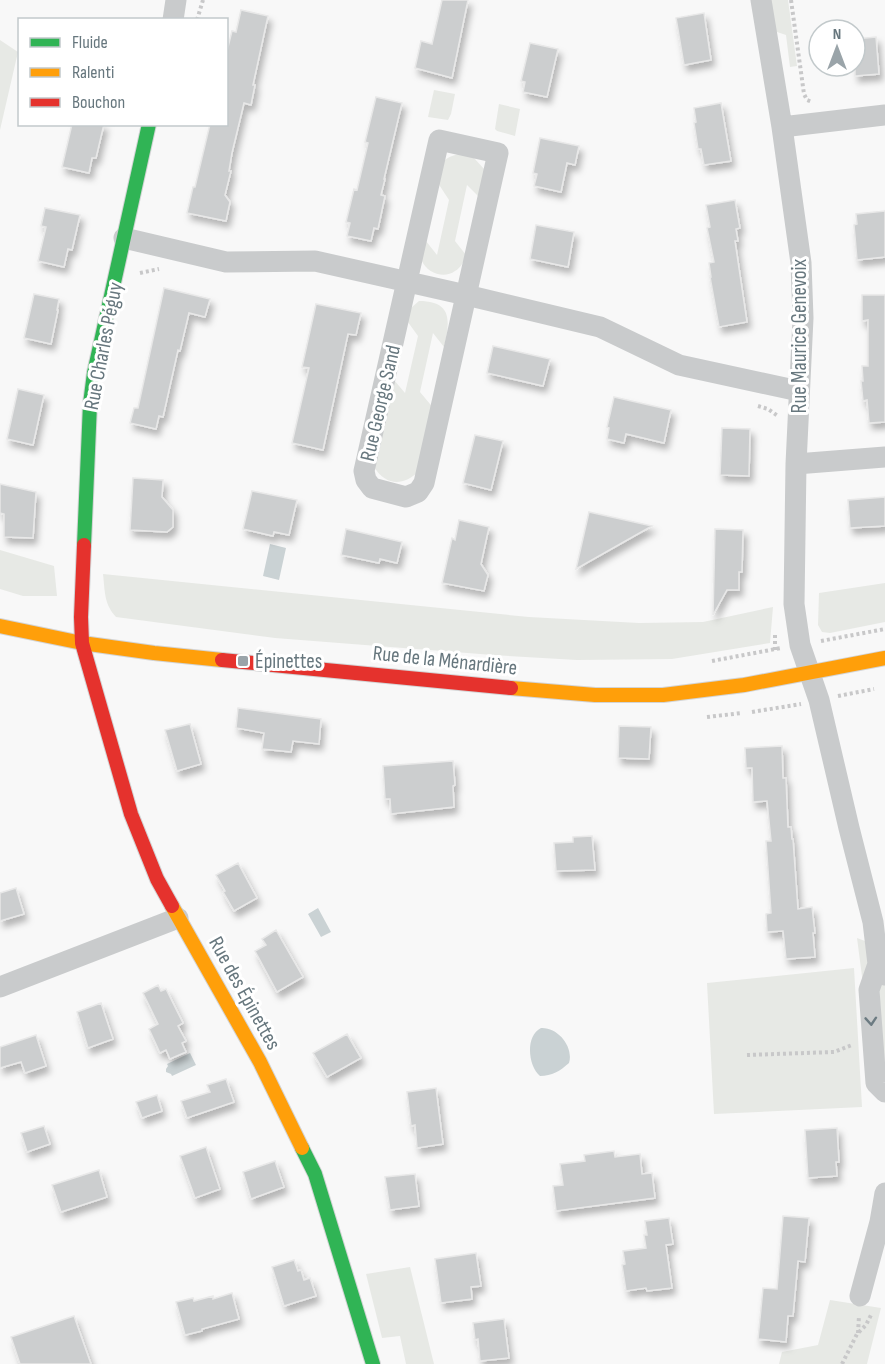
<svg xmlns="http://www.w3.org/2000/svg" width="885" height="1364" viewBox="0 0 885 1364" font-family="'Sofia Sans Condensed',sans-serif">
	<defs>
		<filter id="shadow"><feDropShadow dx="3.5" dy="6" stdDeviation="3" flood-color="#0004"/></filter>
	</defs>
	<rect width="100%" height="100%" fill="#f8f8f8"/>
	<!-- green -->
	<path fill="#e7e9e5" d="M770,0H788L797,66L790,67L786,35L774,31Z
		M0,40L18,52L0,130Z
		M434,90L455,94L451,114L448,120L428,117Z
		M499,104L520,109L515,136L497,131L495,129Z
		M461,154L474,158L485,170L483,201L467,185L455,241L466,255C464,261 461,268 455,271C444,279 427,273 422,261C419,253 421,244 422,236L437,255L449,200L434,177C442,163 444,156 461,154Z
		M419,301C453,301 450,322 444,347L433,333L420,392L435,410L418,472C403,486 386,486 374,467L394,380L405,393L418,336L405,318L412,307Z
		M0,550L54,566L57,596H23L0,589Z
		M103,574L529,617L639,623L703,622L773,607L770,643L672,659L577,660L493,655L275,638L116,617C104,604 105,592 103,574Z
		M885,583V622L830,633L822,632L818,625L819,593Z
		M857,938L865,941L869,966L863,984Z
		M854,968L862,1107L714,1114L707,983Z
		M879,984L885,985V1081H884Z
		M410,1267L434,1364H406L400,1336L382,1338L366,1274Z
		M830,1300L881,1308L867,1364H779L782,1352L818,1345Z"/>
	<!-- water -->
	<path fill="#cad2d4" d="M270,544L286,548L279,580L263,576Z
		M318,908L331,932L321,937L308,914Z
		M541,1028C558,1027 574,1047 569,1063C560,1071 552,1076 540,1076C528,1066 525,1036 541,1028Z
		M190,1053L196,1065L172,1076L171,1074L166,1072V1069L168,1066L167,1064Z"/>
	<!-- building -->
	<path fill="#cccecf" stroke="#e8e8e8" stroke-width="1.5" filter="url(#shadow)" d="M442,0H468L452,78L415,68L421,41L432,44Z
		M241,10L268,16L253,85H255L251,105L244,103L232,153L229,171H231L225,195L230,202L226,221L187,213L193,187H195L210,124H226V55L232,31L236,32Z
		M704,13L711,60L684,65L676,18Z
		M876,37L879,74L855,76V39Z
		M530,43L558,49L547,97L523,92L525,82L521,81Z
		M376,97L402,103L384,179H385L381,195L385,196L378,229L374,228L371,241L347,236L350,223L346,222L354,189L357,190L368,143L365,142Z
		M721,103L731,161L704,165L701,149H698L694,123L696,122L694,108Z
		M72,124H104L96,158H92L89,173L62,167Z
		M540,138L579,146L575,165L567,163L561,192L534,186L537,174L533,173Z
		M735,200L740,228L736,229L738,241H735L747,322L719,327L710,277H711L709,263L714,262L707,228L710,227L706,205Z
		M45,208L80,215L72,250L68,249L64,267L38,261L46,227L41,226Z
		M885,211V257L857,260L854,225L857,224L856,214Z
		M536,225L574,232L568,267L530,259Z
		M164,288L210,299L205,317L189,313L180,351L178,350L163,417L159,416L156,429L130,423L134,408H138Z
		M34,294L59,299L57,310H58L51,344L24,338Z
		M862,295H885V422L869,423L867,400L863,401L861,381H863L862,366H868V320L862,321Z
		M316,304L361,313L356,335L348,334L323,450L292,443L309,368L302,367Z
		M493,346L550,359L543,386L487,373Z
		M18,389L44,395L33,445L7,439Z
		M614,397L671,410L664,443L626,434L624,443L607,439L609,428L607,427Z
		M722,428L750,429L749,476L720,475Z
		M475,435L503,441L491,490L463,483Z
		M133,478L163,480L162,497L173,510V527L167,532L130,530Z
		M0,484L36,492L33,538L4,537V514L0,513Z
		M252,491L297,500L289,535L274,532L273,536L243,529Z
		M885,497V526L850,528L848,500Z
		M589,512L652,526L576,569Z
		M459,520L489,527L481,564L488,575L484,591L442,583L452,538L455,540Z
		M346,529L402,542L397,563L380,559L379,563L341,555Z
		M715,529L743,530L742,572H739V590H727L713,615Z
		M238,708L321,719L319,744L293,741L291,752L262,749L264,733L236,728Z
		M190,724L201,764L177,771L165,730Z
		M619,726L651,727L649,759L618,758Z
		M782,746L783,778H786L788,827H791L792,839H793L798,909L812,907L815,933H813L815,957L786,959L783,931L767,932L766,914L771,913L766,841H771L767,801L753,802L752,768H746L745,748Z
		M453,761L455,785L453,786L454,807L391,814L390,799H385L383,766Z
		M592,836L595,870L556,871L554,843L573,842V837Z
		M238,863L257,898L234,911L223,892L225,891L216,875Z
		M16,888L24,914L0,921V893Z
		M276,930L303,977L277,992L255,951L266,945L262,939Z
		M158,985L161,991L166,989L183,1023L178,1026L186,1041L182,1043L186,1052L170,1059L166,1050L160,1053L149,1029L158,1024L143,993Z
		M101,1003L113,1039L88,1048L77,1012Z
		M347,1034L361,1058L327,1077L313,1053Z
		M36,1035L46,1066L25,1073L21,1062L0,1068V1047Z
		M226,1079L234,1102L187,1118L181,1101L210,1092L207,1085Z
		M436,1088L443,1144L417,1148L415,1125L411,1126L407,1092Z
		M157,1095L162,1111L142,1118L136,1102Z
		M44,1126L50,1144L27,1152L21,1133Z
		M837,1128L839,1162H836L837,1176L808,1178L805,1130Z
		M206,1147L220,1189L195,1198L180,1156Z
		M614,1151L615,1157L640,1154L642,1174L652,1173L655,1198L556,1211L553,1186L563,1185L560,1164L585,1161L584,1155Z
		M275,1161L284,1187L251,1199L243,1172Z
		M99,1170L107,1197L61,1212L52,1185Z
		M415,1174L419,1206L390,1210L385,1177Z
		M783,1216L809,1218L805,1262L798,1261L793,1316H788L786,1342L758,1339L763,1288L777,1289Z
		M669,1218L673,1244L666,1245L672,1288L647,1291L646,1288L626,1291L622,1265L625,1264L623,1251L646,1248L644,1235H647L645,1221Z
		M476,1253L481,1286L471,1287L472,1299L441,1303L435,1259Z
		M294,1260L298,1271L301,1270L304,1280L310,1278L316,1296L284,1306L272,1267Z
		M232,1293L239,1319L202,1329V1331L185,1335L176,1302L193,1298L194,1301L213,1296V1299Z
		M74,1316L91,1364H20L11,1337Z
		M504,1319L509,1358L480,1361L478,1339L475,1340L473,1323Z"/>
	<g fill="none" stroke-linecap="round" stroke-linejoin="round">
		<defs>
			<path id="fast" d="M84,545L90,404L94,373L149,124
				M302,1148L315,1174L373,1364"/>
			<path id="slow" d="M0,626L82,643L154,653L222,660
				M511,688L595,695H663L744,685L885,658
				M172,906L260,1062L302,1148"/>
			<path id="jam" d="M84,545L81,617L82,643L131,814L157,879L172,906
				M222,660L511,688"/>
		</defs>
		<!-- fast casing -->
		<use href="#fast" stroke="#d3d4d5" stroke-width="16"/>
		<!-- slow casing -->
		<use href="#slow" stroke="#d3d4d5" stroke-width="16"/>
		<!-- jam casing -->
		<use href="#jam" stroke="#d3d4d5" stroke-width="16"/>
		<!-- path -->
		<path stroke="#c8c8c9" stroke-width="4" stroke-dasharray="3 3" stroke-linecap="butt" d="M791,0L804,94L807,100L812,102
			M197,20L203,0
			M140,273L159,269
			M758,406L768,409L778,416
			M821,641L885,629
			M775,650V632
			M712,661L781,648
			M838,696L874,689
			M752,712L801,704
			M707,717L742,713
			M747,1055L834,1052L852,1045
			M858,1333L859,1316
			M842,1364L857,1334L866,1325L872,1313"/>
		<!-- street -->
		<path stroke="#c9cbcc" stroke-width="21" d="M761,0L782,127L801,263L803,318L796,464L794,604L800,645L819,700L849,828L873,922L878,964L885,975
			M173,20L176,0
			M782,127L885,115
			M439,140L498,153L424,483L418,492L406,497L372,488L366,480L364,471Z
			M124,238L226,262L315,261L466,295L600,327L679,365L799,391
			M796,464L885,457
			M878,964L869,990L876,1083L885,1092
			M0,987L178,918
			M860,1296L880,1222L885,1193"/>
		<!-- fast -->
		<use href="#fast" stroke="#30b455" stroke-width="14"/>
		<!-- slow -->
		<use href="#slow" stroke="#ff9f0a" stroke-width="14"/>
		<!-- jam -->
		<use href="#jam" stroke="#e5322d" stroke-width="14"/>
	</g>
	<!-- one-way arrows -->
	<defs><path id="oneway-chevron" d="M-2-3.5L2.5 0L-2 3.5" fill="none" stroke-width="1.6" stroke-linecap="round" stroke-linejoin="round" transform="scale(1.5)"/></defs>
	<use stroke="#6c7b82" href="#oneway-chevron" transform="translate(871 1021) rotate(86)"/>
	<!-- markers -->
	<rect fill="#9aa4a9" stroke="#fff" stroke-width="2" x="237" y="655" width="12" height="12" rx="3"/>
	<g text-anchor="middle" stroke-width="6" stroke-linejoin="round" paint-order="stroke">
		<!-- street labels -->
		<g font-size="21" fill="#67777e" stroke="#fff">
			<text transform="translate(799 336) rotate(-90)" y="7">Rue Maurice Genevoix</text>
			<text transform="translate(103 346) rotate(-79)" y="7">Rue Charles Péguy</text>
			<text transform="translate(380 403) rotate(-77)" y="7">Rue George Sand</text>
			<text transform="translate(445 660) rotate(6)" y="7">Rue de la Ménardière</text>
			<text transform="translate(245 993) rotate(61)" y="7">Rue des Épinettes</text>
		</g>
		<!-- poi labels -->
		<g font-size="21" fill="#67777e" stroke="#fff" text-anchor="start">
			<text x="255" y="668">Épinettes</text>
		</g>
	</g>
	<!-- legend -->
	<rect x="18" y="18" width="210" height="108" fill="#ffffff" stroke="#c2c9cb" stroke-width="1.5"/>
	<rect x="30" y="38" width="30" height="9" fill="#30b455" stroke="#c2c9cb" stroke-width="1.5"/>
	<text x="72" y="48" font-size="18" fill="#67777e">Fluide</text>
	<rect x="30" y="68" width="30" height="9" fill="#ff9f0a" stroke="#c2c9cb" stroke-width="1.5"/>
	<text x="72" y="78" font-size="18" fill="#67777e">Ralenti</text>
	<rect x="30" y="98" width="30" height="9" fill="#e5322d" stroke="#c2c9cb" stroke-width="1.5"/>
	<text x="72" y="108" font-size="18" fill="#67777e">Bouchon</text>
	<!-- north arrow -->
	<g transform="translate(837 48)"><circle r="28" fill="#ffffff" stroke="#c2c9cb" stroke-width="1.5"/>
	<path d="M0-4.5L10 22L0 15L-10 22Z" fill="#9aa4a9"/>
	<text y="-9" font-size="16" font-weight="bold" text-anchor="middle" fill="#67777e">N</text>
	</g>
</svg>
